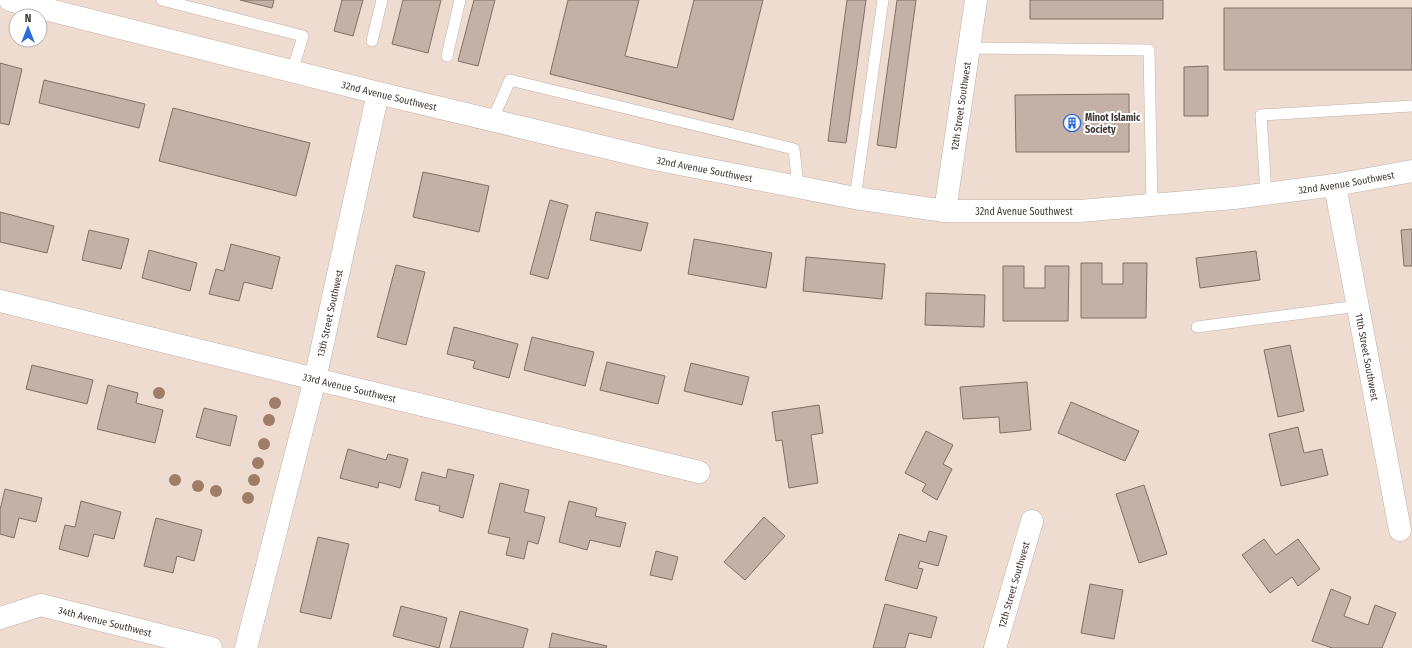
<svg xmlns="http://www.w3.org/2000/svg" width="1412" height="648" viewBox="0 0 1412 648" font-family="'Fira Sans Condensed',sans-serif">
	<rect width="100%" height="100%" fill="#efdcd1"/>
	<!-- building -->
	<path fill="#c3b1a7" stroke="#806f66" d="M240,0H274L272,8Z
		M342,0H363L353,36L334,31Z
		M403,0H441L428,53L392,44Z
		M474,0H495L478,66L458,61Z
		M568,0H639L625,56L677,68L694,0H763L733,120L550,74Z
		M847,0H866L846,143L828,141Z
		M897,0H916L896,148L877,145Z
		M1030,0H1163V19H1030Z
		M1224,8H1412V70H1224Z
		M0,63L22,69L9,125L0,123Z
		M1208,66V116H1184V67Z
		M44,80L145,104L139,128L39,103Z
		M1129,94V152H1016L1015,95Z
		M173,108L310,143L296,196L159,161Z
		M423,172L489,186L479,232L413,217Z
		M550,200L568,205L548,279L530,274Z
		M0,212L54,226L47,253L0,242Z
		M596,212L648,223L641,251L590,240Z
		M1412,229V266H1404L1401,230Z
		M89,230L129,239L121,269L82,260Z
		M694,239L772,253L766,288L688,274Z
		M231,244L280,257L272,289L244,282L239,301L209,294L216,269L224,271Z
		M149,250L197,263L190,291L142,278Z
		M1256,251L1260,280L1200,288L1196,258Z
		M806,257L885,264L882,299L803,291Z
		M1081,263H1102V284H1123V263H1147L1146,318H1081Z
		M396,265L425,272L406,345L377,337Z
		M1003,266H1024V288H1045V266H1069L1068,321H1003Z
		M926,293L985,295L984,327L925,325Z
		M454,327L518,344L509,378L473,368L475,361L447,354Z
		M532,337L594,352L585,386L524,370Z
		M1290,345L1304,411L1278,417L1264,350Z
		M607,362L665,376L658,404L600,390Z
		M691,363L749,377L742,405L684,391Z
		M32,365L93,380L87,404L26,389Z
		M1027,382L1031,430L1000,433L999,417L963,419L960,387Z
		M108,385L138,393L136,403L163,410L155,443L97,429Z
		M1071,402L1139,431L1125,461L1058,433Z
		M819,405L823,433L811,435L818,483L789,488L782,440L776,441L772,412Z
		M204,408L237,416L230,446L196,437Z
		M1298,427L1304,453L1322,449L1328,475L1281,486L1269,434Z
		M926,431L953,445L943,464L952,469L937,500L922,491L926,484L905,473Z
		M348,449L386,460L388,454L408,459L400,488L379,482L378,488L340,478Z
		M448,469L474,475L463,518L439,511L440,506L415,500L422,472L446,478Z
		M500,483L529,490L524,512L545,517L538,544L528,541L524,559L506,555L510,538L488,533Z
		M1144,485L1167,554L1139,563L1116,494Z
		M5,489L42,498L36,522L19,518L14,538L0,534V510Z
		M81,501L121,512L114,539L94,534L88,557L59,549L65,525L75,527Z
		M569,501L597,508L595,516L626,523L620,547L590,540L587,550L559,542Z
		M764,517L785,536L745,580L724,562Z
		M156,518L202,530L194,561L177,556L173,573L144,566Z
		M929,531L947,536L938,566L920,561L918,568L923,569L917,589L885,580L899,534L926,542Z
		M318,537L349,544L331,619L300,612Z
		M1264,539L1276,555L1298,539L1320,569L1298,586L1292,577L1270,593L1242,555Z
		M656,551L678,557L672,580L650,575Z
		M1090,584L1123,590L1114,639L1081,633Z
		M1331,589L1351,597L1344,616L1368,625L1375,605L1396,613L1382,648H1332L1312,641Z
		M885,604L937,617L931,638L909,633L905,648H873Z
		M401,606L447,618L439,648L393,636Z
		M460,611L528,629L523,648H450Z
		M552,633L607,646L606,648H549Z"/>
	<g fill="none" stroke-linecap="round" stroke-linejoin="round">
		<defs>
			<path id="lane" d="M162,0L303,36L292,72
				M372,41L382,0
				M969,48L1149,50L1152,205
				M447,56L460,0
				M492,121L510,80L794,149L798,187
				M1266,194L1261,115L1412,106
				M855,198L883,0
				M1197,327L1358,306"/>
			<g id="street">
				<path id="s1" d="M10,0L378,93L654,159L855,198L945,211H1080L1234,198L1335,185L1412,171"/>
				<path id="s2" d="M1335,185L1400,530"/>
				<path id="s3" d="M945,211L976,0"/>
				<path id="s4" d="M0,301L315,379L699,472"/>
				<path id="s5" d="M0,618L41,605L211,648"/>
				<path id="s6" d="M246,648L315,379L378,93"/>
				<path id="s7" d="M995,648L1032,521"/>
			</g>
		</defs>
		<!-- lane casing -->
		<use href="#lane" stroke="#c3b1a7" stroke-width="12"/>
		<!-- street casing -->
		<use href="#street" stroke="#c3b1a7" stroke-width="23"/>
		<!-- lane -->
		<use href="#lane" stroke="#fff" stroke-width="11"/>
		<!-- street -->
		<use href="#street" stroke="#fff" stroke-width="22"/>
	</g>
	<!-- trees -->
	<g fill="#9f7d69">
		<circle cx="159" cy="393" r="6"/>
		<circle cx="275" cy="403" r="6"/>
		<circle cx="269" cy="420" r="6"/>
		<circle cx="264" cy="444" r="6"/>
		<circle cx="258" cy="463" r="6"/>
		<circle cx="175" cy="480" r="6"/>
		<circle cx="254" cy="480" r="6"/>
		<circle cx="198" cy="486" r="6"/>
		<circle cx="216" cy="491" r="6"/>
		<circle cx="248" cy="498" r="6"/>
	</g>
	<!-- icons -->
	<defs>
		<symbol id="building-ring" viewBox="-11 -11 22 22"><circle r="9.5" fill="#fff" stroke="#2d6cda" stroke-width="1.5"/><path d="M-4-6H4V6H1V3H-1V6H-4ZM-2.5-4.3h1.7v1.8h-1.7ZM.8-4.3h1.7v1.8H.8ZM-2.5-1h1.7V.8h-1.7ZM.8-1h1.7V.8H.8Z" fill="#2d6cda"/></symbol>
	</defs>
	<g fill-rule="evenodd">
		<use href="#building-ring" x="1062" y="113" width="20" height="20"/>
	</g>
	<g text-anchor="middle" stroke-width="4" stroke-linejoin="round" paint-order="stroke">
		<!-- street labels -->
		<g font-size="10" fill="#413935" stroke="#fff">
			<text dy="4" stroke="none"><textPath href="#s1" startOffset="391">32nd Avenue Southwest</textPath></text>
			<text dy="4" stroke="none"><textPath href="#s3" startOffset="106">12th Street Southwest</textPath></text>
			<text dy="4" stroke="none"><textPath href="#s1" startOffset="715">32nd Avenue Southwest</textPath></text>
			<text dy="4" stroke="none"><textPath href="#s1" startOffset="1362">32nd Avenue Southwest</textPath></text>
			<text dy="4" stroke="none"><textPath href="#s1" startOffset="1038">32nd Avenue Southwest</textPath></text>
			<text dy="4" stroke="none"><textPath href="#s6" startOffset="345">13th Street Southwest</textPath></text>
			<text dy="4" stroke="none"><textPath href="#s2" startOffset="175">11th Street Southwest</textPath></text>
			<text dy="4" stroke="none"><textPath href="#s4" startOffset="360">33rd Avenue Southwest</textPath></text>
			<text dy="4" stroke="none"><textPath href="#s7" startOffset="66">12th Street Southwest</textPath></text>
			<text dy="4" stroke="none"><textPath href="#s5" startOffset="109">34th Avenue Southwest</textPath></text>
		</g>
		<!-- poi labels -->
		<g font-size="10" font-weight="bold" fill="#413935" stroke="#fff" text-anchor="start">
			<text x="1085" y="121">Minot Islamic<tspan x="1085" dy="12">Society</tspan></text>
		</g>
	</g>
	<!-- north arrow -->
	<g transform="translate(28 28)"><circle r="19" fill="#ffffff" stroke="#b3b0ae"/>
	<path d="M0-3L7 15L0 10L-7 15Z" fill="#2d6cda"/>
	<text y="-6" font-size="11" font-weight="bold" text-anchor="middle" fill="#413935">N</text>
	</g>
</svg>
